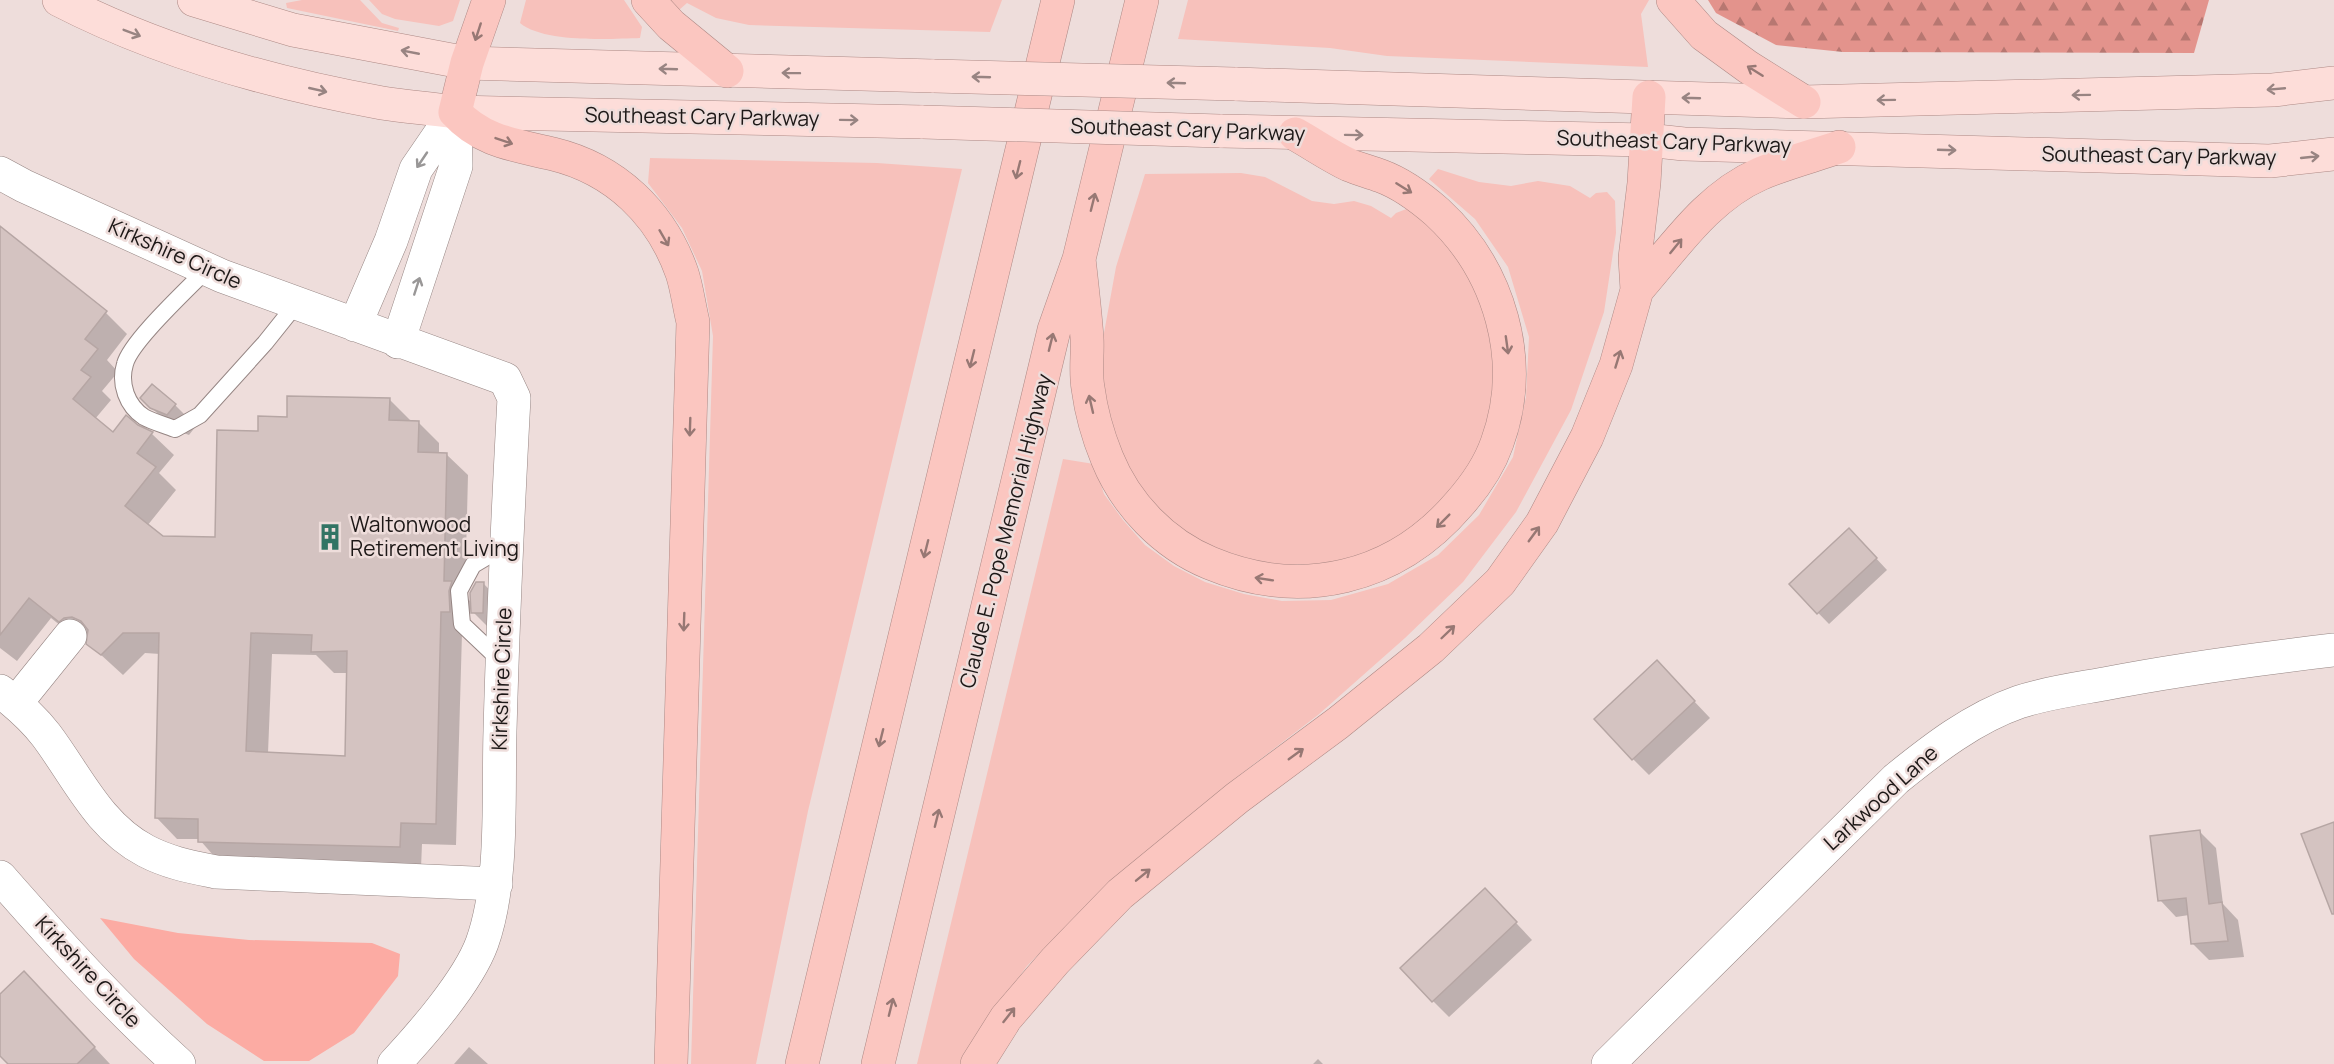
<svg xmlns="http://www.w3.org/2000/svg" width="2334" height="1064" viewBox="0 0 2334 1064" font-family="Manrope,sans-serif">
	<defs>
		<pattern id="forest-firs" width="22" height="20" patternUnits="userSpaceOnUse" patternTransform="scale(1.5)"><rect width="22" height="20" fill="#e3938c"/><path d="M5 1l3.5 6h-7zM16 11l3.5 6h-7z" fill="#b77771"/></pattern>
	</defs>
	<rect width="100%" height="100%" fill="#eedddb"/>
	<!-- green -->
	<path fill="#f7c1bb" d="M302,0H360L382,23L399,28L398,31L287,8L286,3Z
		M369,0H460L453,21L439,26L395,19L382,14Z
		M526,0H624L642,27L640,38C609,39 544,43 520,23Z
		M669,0H1002L990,32L749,25L716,18L687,3L679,10Z
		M1188,0H1649L1641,14L1648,67L1387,56L1330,48L1178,39Z
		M650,158L877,163L962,169L808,811L756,1064H691L713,336L702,271L682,228L648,183Z
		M1438,169L1479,182L1511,186L1538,181L1570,186L1590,198L1596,193L1607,192L1615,201L1616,233L1604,312L1571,410L1516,512L1463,582L1405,638L1318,715L1224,787L1101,891L1027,966L979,1032L960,1064H917L1063,459L1094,464L1104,494L1123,520L1145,545L1174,566L1205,582L1244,594L1282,601L1331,600L1388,584L1438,555L1479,515L1513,457L1526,397L1529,337L1508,267L1475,219L1429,179Z
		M1241,173L1265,177L1312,201L1334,204L1354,201L1371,206L1391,218L1396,213L1409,208L1448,243L1470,274L1489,318L1495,358L1493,398L1485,435L1470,468L1415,530L1345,563L1265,566L1195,540L1161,514L1135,480L1118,447L1102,389V344L1116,267L1145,174Z"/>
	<!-- forest -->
	<path fill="url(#forest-firs)" d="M1708,0H2209L2194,53L1843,52L1776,45L1716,13Z"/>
	<!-- water -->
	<path fill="#fcaba3" d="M100,918L178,933L249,940L372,943L400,954L398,976L354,1033L309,1061H264L207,1024L134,959Z"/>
	<!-- shadow -->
	<path fill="#0003" fill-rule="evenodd" d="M0,228L106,313L127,334L107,360L118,372L102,391L111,400L95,419L114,434L137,427L152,434L174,455L159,473L176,490L147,526L162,538L216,539L259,433L289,418L389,399L411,421L418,422L439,443V454H446L468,475L465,596L472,603L483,583L504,605L494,633L473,612L472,605L462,633L456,845L422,844L421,868L220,863L199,839H177L156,817L160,654L145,653L123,675L88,643V639L81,642L51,618L17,661L0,648ZM272,654L316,655L334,673H348L346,757L268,753Z
		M142,398L175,405L196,426L189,435L173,429Z
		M1860,541L1887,570L1829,624L1791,585Z
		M1673,679L1710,718L1649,775L1633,759Z
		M2200,832L2216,848L2223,904L2238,920L2244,957L2209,960L2192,943L2189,915L2176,917L2160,900Z
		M1501,907L1532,940L1449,1017L1433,1001Z
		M41,990L110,1064H10L0,1054V996Z
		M469,1047L488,1064H454Z
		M1318,1059L1323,1064H1313Z"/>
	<!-- building -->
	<path fill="#d4c3c1" stroke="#b6a6a4" stroke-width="1.5" fill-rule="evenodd" d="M0,226L107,311L85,339L98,349L81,370L91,377L73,399L113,432L126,415L138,425L153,432L137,453L156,467L125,506L163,536L215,537L217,430L258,431V416L287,417V396L390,398L389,420L419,421L418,452L447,453L444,581H452L449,591L450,612H441L436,824L401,823L400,847L198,842V819L155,818L159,633H123L101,655L86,644L88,630L81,621L72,617L64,618L59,622L29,598L0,635ZM251,633L312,635L311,652L347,651L345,756L246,751Z
		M152,384L176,404L167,415L150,408L140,398Z
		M1849,528L1877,558L1817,614L1789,584Z
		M476,582H484L483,613H471L470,593Z
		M1657,660L1695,701L1632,760L1594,719Z
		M2334,822V914H2332L2301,834Z
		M2200,830L2209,904L2222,902L2228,941L2191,944L2186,898L2158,901L2150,836Z
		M1485,888L1517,922L1432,1002L1400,968Z
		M24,971L95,1047L77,1064H8L0,1056V994Z"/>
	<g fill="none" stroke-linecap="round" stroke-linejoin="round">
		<defs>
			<path id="service" d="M207,269C189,288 131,341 125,364C119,384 127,406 144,417C153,422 165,425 175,429L200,415L265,343L297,303
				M502,662L462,624L459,591L473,565L505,546"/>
			<path id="minor" d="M0,173L24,186L222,276L505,379L514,398C508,509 503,620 500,731C498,795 504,882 482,943C468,981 422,1034 394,1064
				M355,325L391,241L416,169L455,112
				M398,342L456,166L455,112
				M0,691C17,704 33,718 46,735C77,776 98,826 146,851C169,863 192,867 216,872L496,884
				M16,703L70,636
				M0,877C57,942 115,1006 179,1064
				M1608,1064L1896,779C1933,749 1973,718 2019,702C2046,693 2076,689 2104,684C2180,669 2257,659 2334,650"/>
			<path id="primary" d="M59,0C160,52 271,83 382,103C406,107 430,108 455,112L923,122
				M194,0L293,30L467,63L934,76
				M1235,84L1804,102L2273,90L2334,83
				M1220,131L1647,140L1684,144L2270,161L2334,154"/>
			<path id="motorway" d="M489,0L467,63L455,112C482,142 516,145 553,154C615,169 661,213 682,273C687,288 689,306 693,322L671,1064
				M648,0L671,25L727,71
				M1673,0L1704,35L1748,67L1804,102
				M1079,259C1082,285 1085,311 1087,338C1088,354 1085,372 1088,388C1091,411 1098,436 1107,458C1126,505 1164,544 1210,563C1301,601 1395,579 1459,504C1475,486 1489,466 1497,443C1527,361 1500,270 1437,212C1421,198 1400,183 1381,176C1370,172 1359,169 1349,165C1330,156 1313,144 1295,134
				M1637,290C1674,248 1707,197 1760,174C1785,163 1813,156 1839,147
				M802,1064L1058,0
				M878,1064L1054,330L1079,259L1142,0
				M977,1064L1006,1018L1055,961L1120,894L1237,798L1338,723L1431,648L1500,582L1542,523L1587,437L1616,365L1637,290L1635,258L1644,183L1649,97"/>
		</defs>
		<!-- service casing -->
		<use href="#service" stroke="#958583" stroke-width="18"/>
		<!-- minor casing -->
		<use href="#minor" stroke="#958583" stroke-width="34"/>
		<!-- primary casing -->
		<use href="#primary" stroke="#ad8985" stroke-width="34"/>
		<!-- motorway casing -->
		<use href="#motorway" stroke="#ad8985" stroke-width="34"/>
		<!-- service -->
		<use href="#service" stroke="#fff" stroke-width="16"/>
		<!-- minor -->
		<use href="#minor" stroke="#fff" stroke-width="33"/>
		<!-- primary -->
		<use href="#primary" stroke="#fdddd9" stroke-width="33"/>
		<!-- motorway -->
		<use href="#motorway" stroke="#fbc6c0" stroke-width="33"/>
		<defs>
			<path id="primary-bridge" d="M934,76L1235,84
				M923,122L1220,131"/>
		</defs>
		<!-- primary-bridge casing -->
		<use href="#primary-bridge" stroke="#ad8985" stroke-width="34" stroke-linecap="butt"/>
		<!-- primary-bridge -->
		<use href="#primary-bridge" stroke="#fdddd9" stroke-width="33"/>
	</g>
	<!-- one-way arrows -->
	<defs><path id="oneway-shaft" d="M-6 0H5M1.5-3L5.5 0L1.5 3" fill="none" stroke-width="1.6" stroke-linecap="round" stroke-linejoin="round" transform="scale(1.5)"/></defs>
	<g stroke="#977874">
		<use href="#oneway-shaft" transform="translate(478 32) rotate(108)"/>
		<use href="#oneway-shaft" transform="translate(1755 71) rotate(-148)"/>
		<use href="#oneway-shaft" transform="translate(504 141) rotate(19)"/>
		<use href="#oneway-shaft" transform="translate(1018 170) rotate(104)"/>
		<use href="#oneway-shaft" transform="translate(1404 188) rotate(32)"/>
		<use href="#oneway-shaft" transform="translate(1093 202) rotate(-76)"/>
		<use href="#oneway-shaft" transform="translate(664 238) rotate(60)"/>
		<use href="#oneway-shaft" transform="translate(1676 246) rotate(-51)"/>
		<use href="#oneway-shaft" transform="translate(1051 342) rotate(-76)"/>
		<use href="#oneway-shaft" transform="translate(1507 345) rotate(82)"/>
		<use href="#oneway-shaft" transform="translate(972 359) rotate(104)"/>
		<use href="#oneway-shaft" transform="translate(1618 359) rotate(-73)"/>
		<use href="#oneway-shaft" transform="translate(1091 404) rotate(-103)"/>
		<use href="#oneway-shaft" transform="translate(690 427) rotate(92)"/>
		<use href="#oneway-shaft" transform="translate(1443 521) rotate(135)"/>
		<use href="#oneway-shaft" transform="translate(1534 534) rotate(-54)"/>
		<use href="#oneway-shaft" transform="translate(926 549) rotate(104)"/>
		<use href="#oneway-shaft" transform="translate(1264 579) rotate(-171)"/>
		<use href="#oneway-shaft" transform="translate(684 622) rotate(92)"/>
		<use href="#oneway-shaft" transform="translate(1448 632) rotate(-44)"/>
		<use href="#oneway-shaft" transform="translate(881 738) rotate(104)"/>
		<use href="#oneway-shaft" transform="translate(1296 754) rotate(-36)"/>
		<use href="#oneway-shaft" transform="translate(937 818) rotate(-76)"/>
		<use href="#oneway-shaft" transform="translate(1143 875) rotate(-39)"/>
		<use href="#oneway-shaft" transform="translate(891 1007) rotate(-76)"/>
		<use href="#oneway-shaft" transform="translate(1009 1015) rotate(-52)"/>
	</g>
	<g stroke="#988482">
		<use href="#oneway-shaft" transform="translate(132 33) rotate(21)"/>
		<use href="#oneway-shaft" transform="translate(410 52) rotate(-169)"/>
		<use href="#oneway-shaft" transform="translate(668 69) rotate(-178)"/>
		<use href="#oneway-shaft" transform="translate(791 73) rotate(-179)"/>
		<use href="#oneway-shaft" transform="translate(981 77) rotate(-178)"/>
		<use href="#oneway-shaft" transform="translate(1176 83) rotate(-178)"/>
		<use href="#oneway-shaft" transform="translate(2276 89) rotate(175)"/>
		<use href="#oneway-shaft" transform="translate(318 90) rotate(13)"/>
		<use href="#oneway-shaft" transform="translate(2081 95) rotate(179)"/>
		<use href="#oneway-shaft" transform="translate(1691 98) rotate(-178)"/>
		<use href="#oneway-shaft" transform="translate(1886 100) rotate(179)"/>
		<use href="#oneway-shaft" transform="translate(849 120) rotate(1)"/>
		<use href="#oneway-shaft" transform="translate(1354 135) rotate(1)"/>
		<use href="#oneway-shaft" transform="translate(1947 150) rotate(2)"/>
		<use href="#oneway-shaft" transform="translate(2310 157) rotate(-6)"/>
	</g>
	<g stroke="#999797">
		<use href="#oneway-shaft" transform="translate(422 160) rotate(124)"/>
		<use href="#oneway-shaft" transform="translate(417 286) rotate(-72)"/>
	</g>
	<!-- icons -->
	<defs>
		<symbol id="building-bare" viewBox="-9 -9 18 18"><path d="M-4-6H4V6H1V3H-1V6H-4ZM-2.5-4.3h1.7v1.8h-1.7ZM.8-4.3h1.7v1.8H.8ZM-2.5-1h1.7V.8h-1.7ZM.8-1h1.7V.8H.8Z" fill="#327464" stroke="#eedddb" stroke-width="2.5" paint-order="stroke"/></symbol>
	</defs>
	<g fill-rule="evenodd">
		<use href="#building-bare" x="311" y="518" width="38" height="38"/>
	</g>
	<g text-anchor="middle" stroke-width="5" stroke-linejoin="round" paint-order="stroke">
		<!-- street labels -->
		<g font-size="21" fill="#1d1817" stroke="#eedddb">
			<text transform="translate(702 117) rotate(1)" y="7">Southeast Cary Parkway</text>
			<text transform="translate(1188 130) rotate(2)" y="7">Southeast Cary Parkway</text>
			<text transform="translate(1674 142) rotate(2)" y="7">Southeast Cary Parkway</text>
			<text transform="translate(2159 156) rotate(1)" y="7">Southeast Cary Parkway</text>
			<text transform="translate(175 254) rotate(24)" y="7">Kirkshire Circle</text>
			<text transform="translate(1006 531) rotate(-76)" y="7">Claude E. Pope Memorial Highway</text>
			<text transform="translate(502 679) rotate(-88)" y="7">Kirkshire Circle</text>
			<text transform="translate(1881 798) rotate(-42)" y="7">Larkwood Lane</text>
			<text transform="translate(88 972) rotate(47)" y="7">Kirkshire Circle</text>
		</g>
		<!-- poi labels -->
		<g font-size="21" fill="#1d1817" stroke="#eedddb" text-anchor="start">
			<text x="350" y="532">Waltonwood<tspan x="350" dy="24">Retirement Living</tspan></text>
		</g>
	</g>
</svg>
